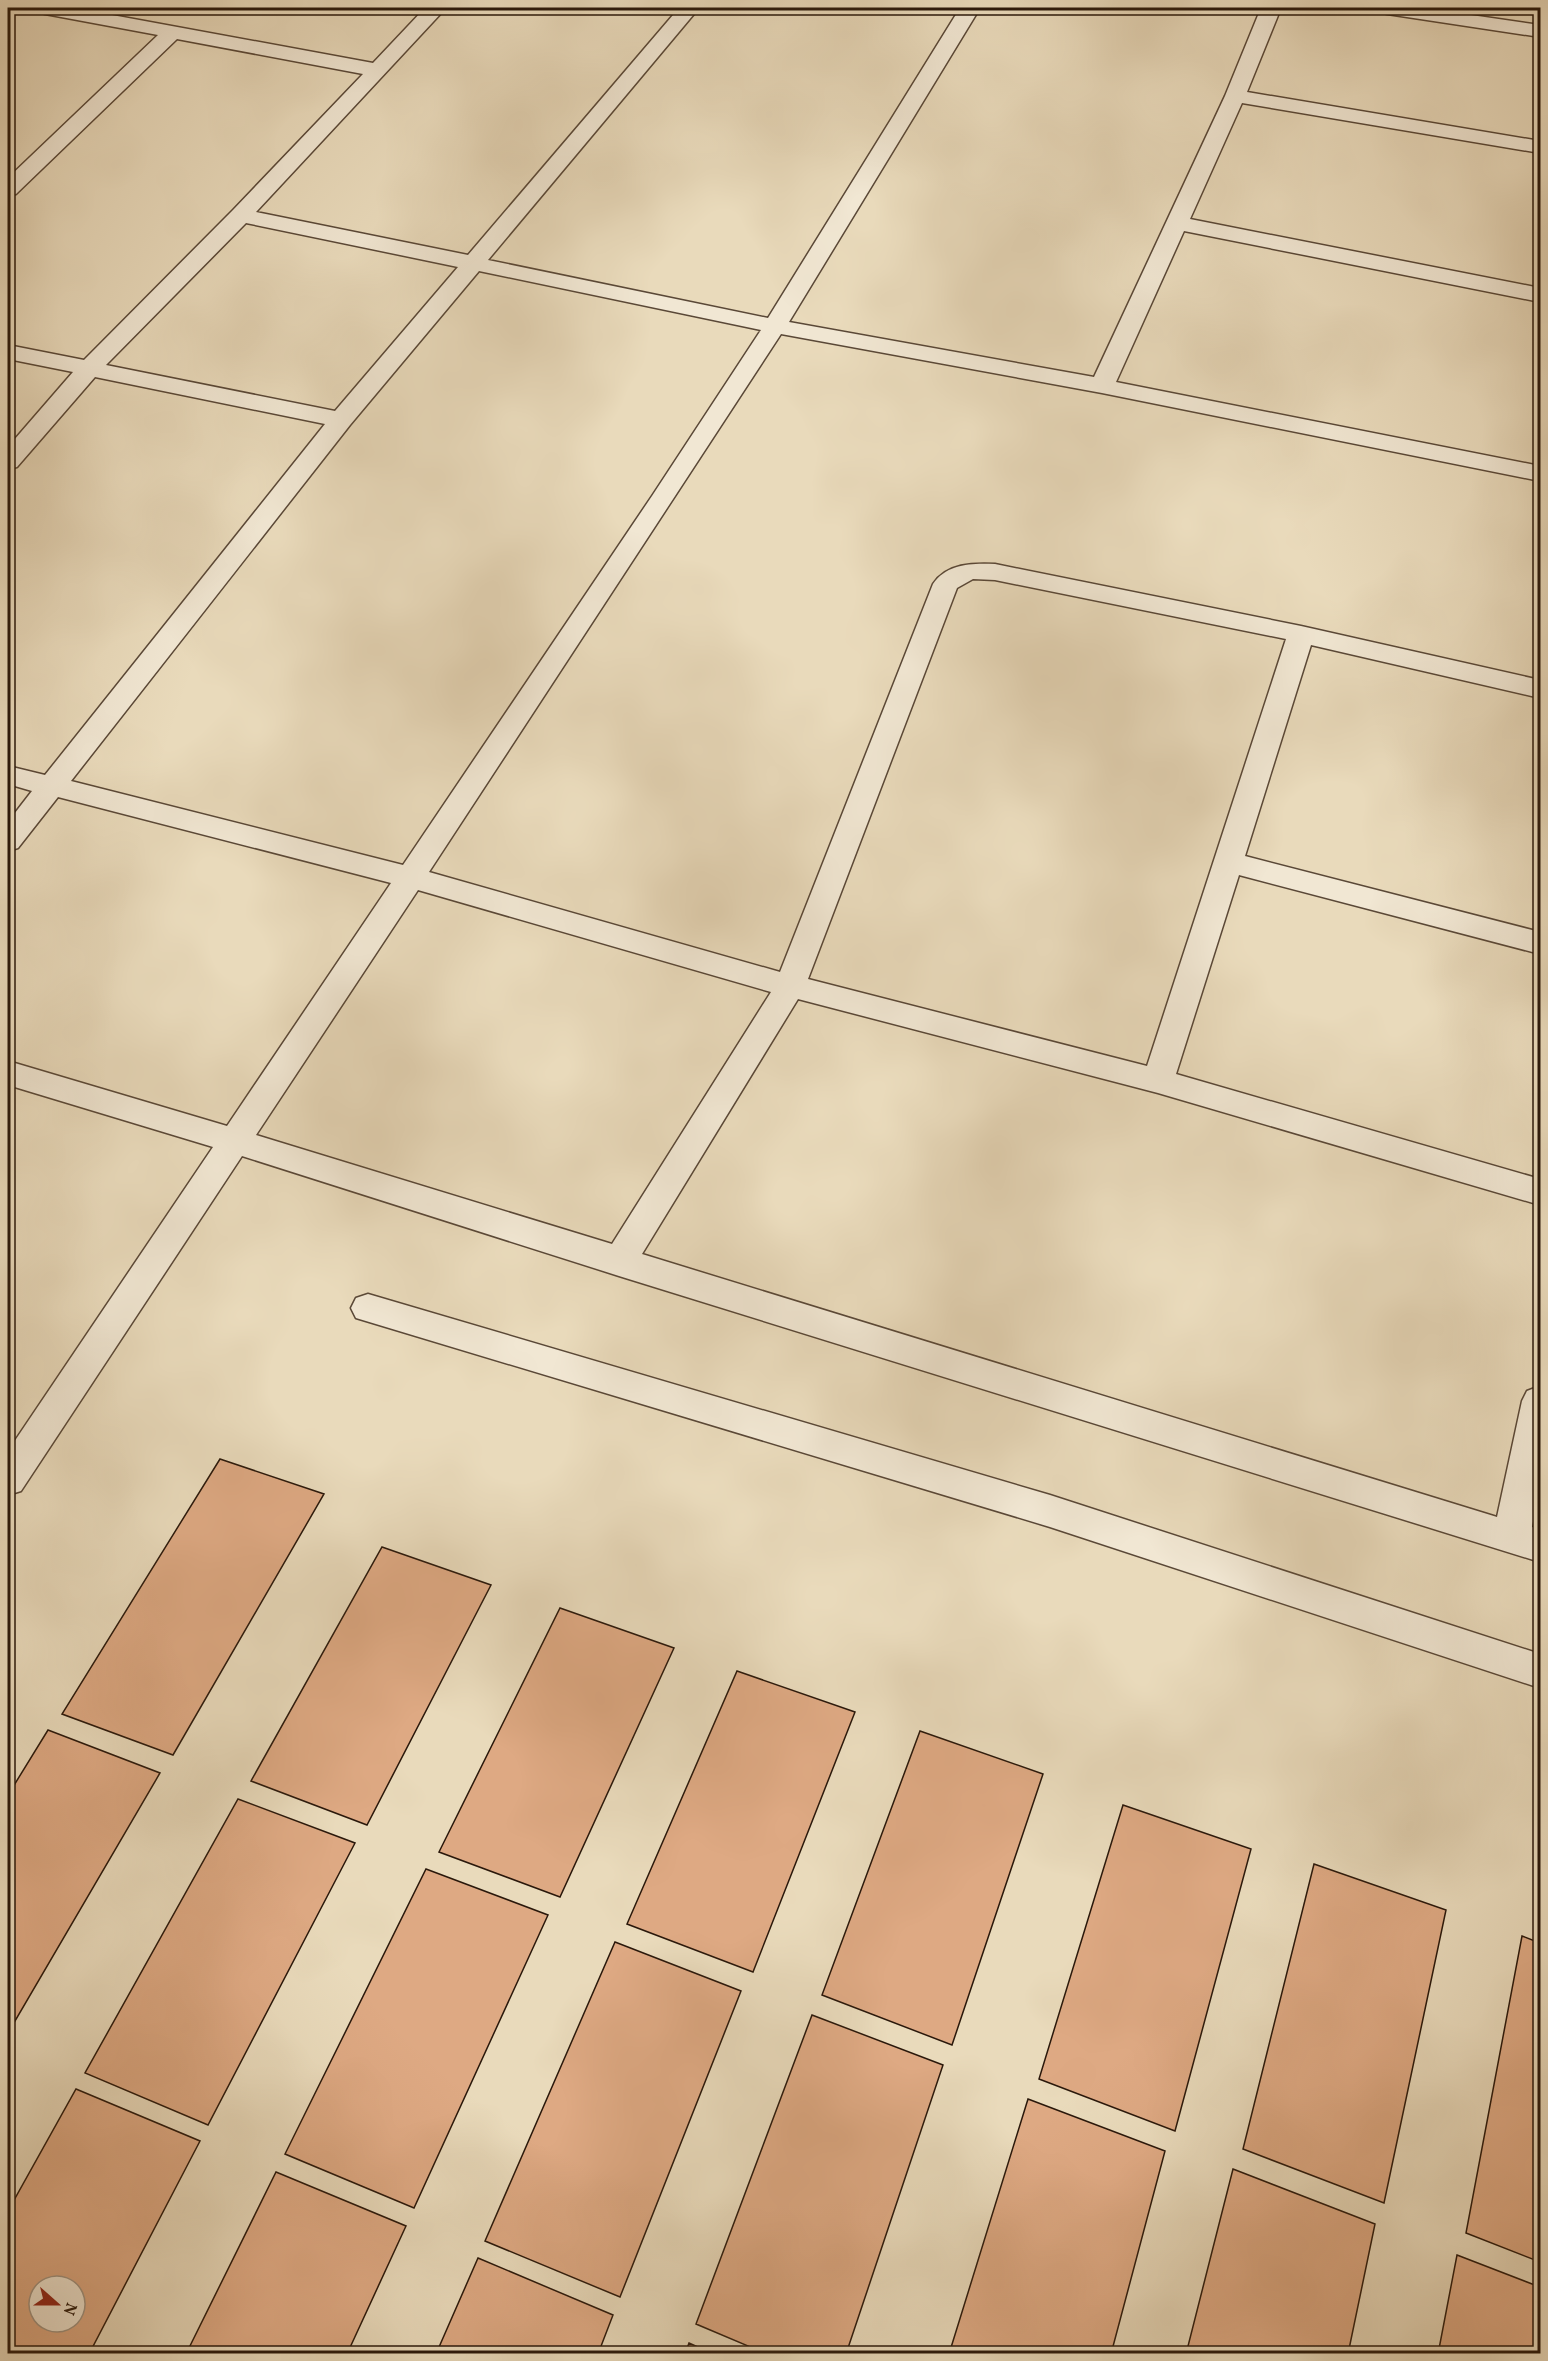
<svg xmlns="http://www.w3.org/2000/svg" width="1548" height="2361" viewBox="0 0 1548 2361" font-family="Vollkorn,serif">
	<rect width="100%" height="100%" fill="#e9dabb"/>
	<filter id="stains"><feTurbulence type="fractalNoise" baseFrequency=".00333" numOctaves="4"/><feColorMatrix values="0 0 0 0 .2 0 0 0 0 .09 0 0 0 0 .02 0 0 0 .5 -.17"/></filter>
	<radialGradient id="worn" r=".72"><stop offset=".6" stop-color="#630" stop-opacity="0"/><stop offset="1" stop-color="#630" stop-opacity=".3"/></radialGradient>
	<!-- building -->
	<path fill="#dea983" stroke="#2a180b" stroke-width="1.5" fill-rule="evenodd" d="M220,1459L324,1494L173,1755L62,1714Z
		M382,1547L491,1585L367,1825L251,1781Z
		M560,1608L674,1648L560,1897L439,1852Z
		M737,1671L855,1712L753,1972L627,1924Z
		M48,1730L160,1773L8,2033V1795Z
		M920,1731L1043,1774L952,2045L822,1995Z
		M238,1799L355,1843L208,2125L85,2073Z
		M1123,1805L1251,1849L1175,2131L1039,2079Z
		M1314,1864L1446,1910L1384,2203L1243,2149Z
		M426,1869L548,1915L414,2208L285,2154Z
		M1522,1936L1540,1943V2262L1466,2233Z
		M615,1942L741,1991L620,2297L485,2241Z
		M812,2015L943,2065L846,2354H767L696,2324Z
		M76,2089L200,2141L89,2354H8V2211ZM39,2286H75V2322H39Z
		M1028,2099L1165,2151L1111,2354H949Z
		M1233,2169L1375,2224L1348,2354H1186Z
		M276,2172L406,2226L347,2354H186Z
		M1457,2255L1540,2287V2354H1438Z
		M478,2258L613,2315L598,2354H436Z
		M689,2343L713,2354H685Z"/>
	<g fill="none" stroke-linecap="round" stroke-linejoin="round">
		<defs>
			<path id="minor" d="M35,8H74L373,63L425,8H446L256,212L468,255L679,8H699L488,260L768,318L960,8H980L789,322L1094,377L1225,96L1261,8H1281L1247,92L1540,141V153L1242,103L1190,219L1540,288V302L1184,231L1116,382L1540,466V481L1102,393L781,334L429,872L780,972L933,584C947,563 973,563 995,564L1301,626L1540,680V698L1311,645L1245,856L1540,932V954L1239,875L1176,1074L1540,1179V1205L1158,1093L798,999L642,1254L1497,1517L1522,1401L1527,1391L1540,1386V1484L1532,1527L1540,1530V1562L619,1276L242,1156L21,1491L8,1495V1451L213,1147L8,1085V1061L227,1126L391,883L58,797L18,848L8,851V822L32,791L8,784V766L45,775L325,424L95,377L17,467L8,469V447L73,372L8,359V345L84,360L233,210L363,74L177,39L16,194L8,196V178L158,35L45,14L38,12ZM246,223L458,267L335,411L106,365ZM479,271L761,330L652,496L403,865L71,781L350,425ZM973,579L995,580L1286,639L1147,1066L808,979L957,588ZM418,890L771,992L612,1244L256,1135Z
				M1377,8H1423L1540,25V37L1387,14L1380,12Z
				M368,1294L1050,1495L1540,1654V1688L1050,1527L356,1318L351,1308L356,1298Z"/>
		</defs>
		<!-- minor casing -->
		<use href="#minor" stroke="#5a4837" stroke-width="3"/>
		<!-- minor -->
		<use href="#minor" fill="#f1e7d3" fill-rule="evenodd"/>
	</g>
	<!-- margin -->
	<rect width="1548" height="2361" fill="none" stroke="#e9dabb" stroke-width="30"/>
	<rect x="9" y="9" width="1530" height="2343" fill="none" stroke="#2a180b" stroke-width="3"/>
	<rect x="15" y="15" width="1518" height="2331" fill="none" stroke="#2a180b" stroke-width="1.5"/>
	<!-- north arrow -->
	<g transform="translate(57 2304) rotate(111)"><circle r="28" fill="#f1e7d3" stroke="#a19483" stroke-width="1.5"/>
	<path d="M0-4.5L10 22L0 15L-10 22Z" fill="#8f2418"/>
	<text y="-9" font-size="16" font-weight="bold" text-anchor="middle" fill="#2a180b">N</text>
	</g>
	<rect width="100%" height="100%" filter="url(#stains)"/>
	<rect width="100%" height="100%" fill="url(#worn)"/>
</svg>
